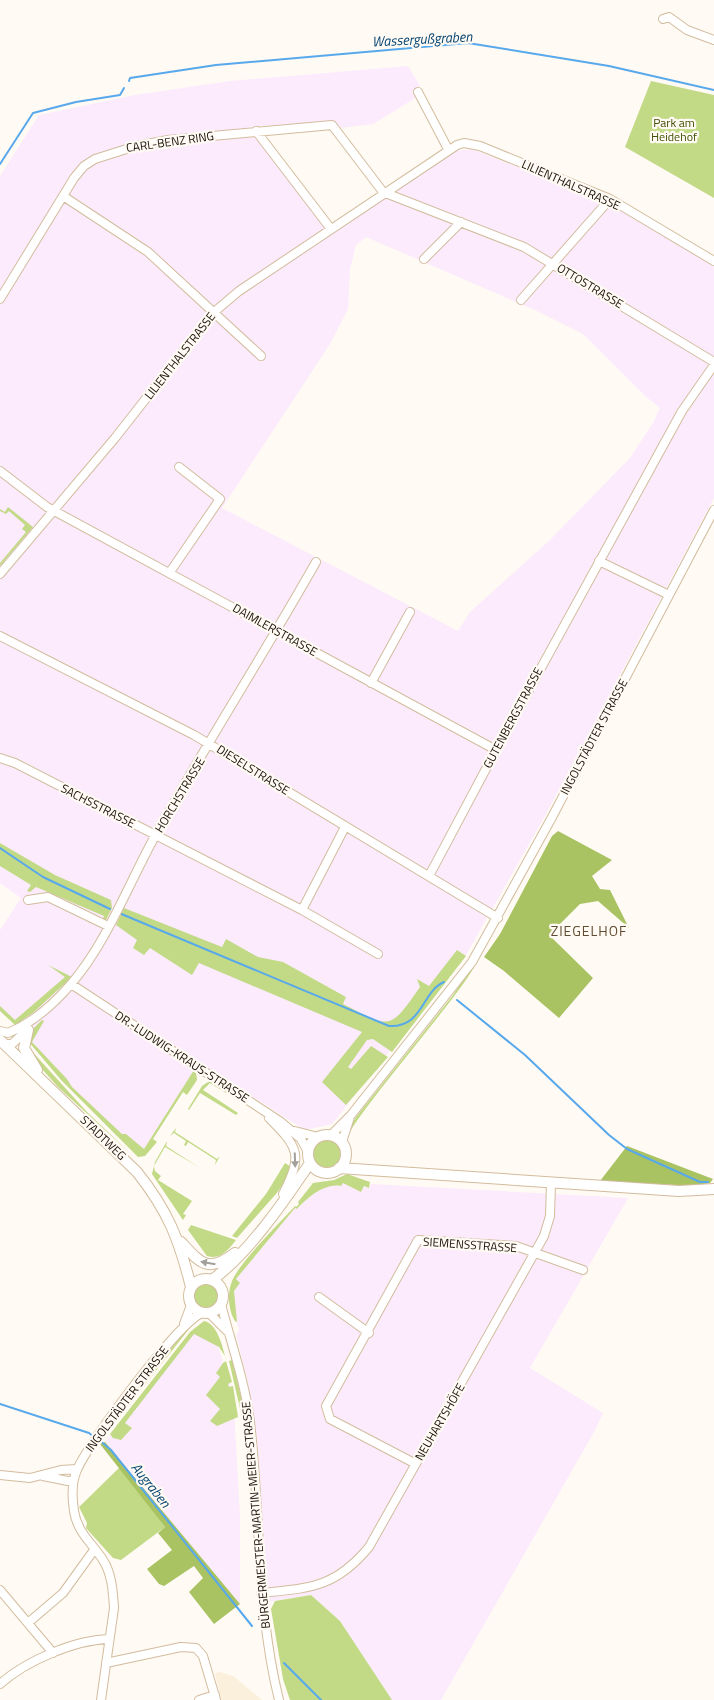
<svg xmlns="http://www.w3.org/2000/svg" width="714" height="1700" viewBox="0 0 714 1700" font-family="'Titillium Web',sans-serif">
	<rect width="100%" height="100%" fill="#fffaf4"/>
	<!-- commercial -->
	<path fill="#faf0db" d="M220,1672L233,1676L262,1700H221L215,1673Z"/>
	<!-- industrial -->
	<path fill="#fbebfd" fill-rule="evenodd" d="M408,66L420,86L413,90L417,97L373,124L340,128L334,121L247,127L330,235L454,151L472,149L602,200L714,266V498L545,816L466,955L332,1124L305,1130L199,1063L144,1149L133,1148L64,1082L35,1049L28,1036L0,1011V930L21,898L0,883V176L39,115L135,95L230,81ZM366,237L537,311L583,334L644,395L660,408L653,423L630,458L549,541L470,612L458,631L222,508L330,344L348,309L350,269L356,245Z
		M342,1183L369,1188L371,1184L628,1198L530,1368L603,1413L594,1432L441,1700H392L340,1621L311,1595L267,1602L259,1466L247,1378L236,1335L239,1331L234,1311V1291L239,1283L236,1279L295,1208L297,1209L310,1196L331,1184L341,1186Z
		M198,1326H211L233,1392L240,1516V1604L105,1442Z"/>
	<!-- green -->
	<path fill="#c2da86" d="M651,81L714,95V198L625,147Z
		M8,507L33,527L0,566V563L26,532L22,529L25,525L9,511L6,514L0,511V509L5,512Z
		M0,843L55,875L111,900L112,908L106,920L102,921L104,916L36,887L30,892L27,891L31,885L0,866Z
		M124,908L222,947L226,939L258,957L283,962L346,997L343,1004C390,1028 389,1032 420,987L417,979L429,986L457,950L466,956L392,1052L373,1039L367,1040L348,1067L351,1069L371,1046L388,1057L346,1105L322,1082L362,1032L199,963L192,975L150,948L144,955L133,948L137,940L116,925Z
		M477,959C479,974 364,1103 349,1134L350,1126L356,1117L453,995Z
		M48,965L72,977L34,1012L15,1025L0,1011V1006L15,1020L65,977Z
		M42,1020L44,1021L32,1042L67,1079L72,1087L122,1134H126L144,1149L194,1070L196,1071L197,1080L187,1095L183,1092L153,1139L157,1142L145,1156L138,1157L61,1080L28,1041L34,1028Z
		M29,1048L87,1112L131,1154L58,1087L33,1059Z
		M208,1082H211L239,1101L210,1083L203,1090L238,1113L236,1115L200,1093L189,1110L188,1109L202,1086Z
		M176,1128L175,1132L217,1159L220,1156L215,1165L216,1160L188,1142L186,1146L184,1145L186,1141L174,1133L170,1136Z
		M311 1154a15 15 0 1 1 30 0a15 15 0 1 1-30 0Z
		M167,1141L166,1146L200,1168L165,1147L154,1166L155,1171L161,1176L158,1180L192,1201L183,1214L186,1215L183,1220L152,1174L155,1162Z
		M285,1163L291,1167L285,1182L276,1194L237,1238L232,1236L266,1194Z
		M347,1174L370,1182L369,1188L364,1186L361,1192L343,1183L341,1186C325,1183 308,1197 297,1209L295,1208L236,1279L240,1283L234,1291L237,1322L235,1321C229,1312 227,1295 231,1284C236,1265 280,1223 295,1206L296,1207L299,1204L298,1202L313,1183L334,1180Z
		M191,1225L236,1240C228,1250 221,1260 207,1256L188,1230Z
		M194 1296a13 13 0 1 1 26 0a13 13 0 1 1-26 0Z
		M204,1321C217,1324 222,1344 225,1356L219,1347L194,1334L125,1423L132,1428L121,1440L113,1438L110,1434L190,1332Z
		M192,1322L193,1324L110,1429L115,1419Z
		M232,1360L244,1408L241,1413L229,1361Z
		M226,1361L232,1382L228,1384L229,1387L233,1386L238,1417L217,1426L210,1421L220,1409L206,1395L220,1377L216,1373L223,1363Z
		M120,1467L165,1527L121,1560L113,1558L86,1528L87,1523L79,1507Z
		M311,1595L340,1621L392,1700H290L283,1679L271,1609L275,1601Z"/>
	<!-- forest -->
	<path fill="#a9c362" d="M558,831L612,860L592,876L600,889L610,890L629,928L598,901L580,904L549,935L593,978L559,1018L504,971L484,957L500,934L552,836Z
		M627,1146L713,1179L710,1183L695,1186L600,1181Z
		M105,1442L240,1604L214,1624L189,1592L203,1578L194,1566L164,1586L159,1584L147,1569L172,1550L158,1533L165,1527L100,1444Z"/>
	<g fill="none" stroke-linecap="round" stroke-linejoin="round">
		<!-- stream -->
		<path stroke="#58a8ec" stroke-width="2" d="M129,81L130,78L216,65L468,43L609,66L714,90
			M0,164L33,113L76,102L120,95L124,88
			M0,848L43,877L110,909
			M119,913L389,1026C423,1028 422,991 444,982
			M457,1000L525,1055L609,1135L627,1149L700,1182H708
			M0,1404L89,1433L94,1437
			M98,1439L111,1450L252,1626
			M284,1663L321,1700"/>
		<defs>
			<path id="minor" d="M663,19L669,17L687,30L714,40
				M418,92L448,149
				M256,131L331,229
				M63,196L148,252L261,356
				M424,259L461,222
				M0,299L74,178L84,166L95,159L136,146L168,140L332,125L383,192L524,247L714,362
				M521,300L610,199
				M0,471L47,507L496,750
				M599,561L669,595
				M170,572L220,499L179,467
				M0,574L115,438L213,313L239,291L457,145L464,143L480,146L610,199L714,261
				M0,636L194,735L498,918
				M371,683L410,612
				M0,758L15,763L302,910L378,954
				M429,876L496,750L682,411L714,365
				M28,900L48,897L108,926
				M302,910L345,827
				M71,984L281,1122L301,1139L308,1152
				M0,1031L8,1033C32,1023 54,1004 71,984C107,942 128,885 155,836C206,744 264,654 316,562
				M4,1044H12L28,1029
				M269,1118C299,1148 303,1155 283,1194
				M295,1131L318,1137
				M331,1135L351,1115L472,962L551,819L714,510
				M342,1142L349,1120
				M319,1297L369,1333
				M221,1304C231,1343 245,1382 250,1422C261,1515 256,1608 279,1700
				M209,1313L227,1331
				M184,1324L191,1305
				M416,1464L330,1419L326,1406L418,1240L516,1246L583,1270
				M0,1475L30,1478L61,1470L77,1469
				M43,1476L73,1482
				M0,1590L53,1653
				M261,1593C310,1588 335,1588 369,1547L544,1236L550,1216L551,1183
				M29,1622L63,1593L94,1550
				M106,1663L181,1647L196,1648L203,1656L216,1700
				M0,1684C26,1661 74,1640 109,1639
				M101,1700L114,1608C113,1592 112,1574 103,1560C92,1543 77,1532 74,1511C72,1498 71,1483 77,1470C88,1443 178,1322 202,1313
				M199,1700L215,1695"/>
			<path id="major" d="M28,1030L24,1048L37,1070
				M0,1040L137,1172C168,1211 179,1239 191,1287
				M308 1154a19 19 0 1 1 38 0a19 19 0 1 1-38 0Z
				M339,1168L679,1191L714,1189
				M181,1242C200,1263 208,1274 235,1253
				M189 1296a17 17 0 1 1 34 0a17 17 0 1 1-34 0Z
				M212,1280C249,1253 285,1200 310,1163"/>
		</defs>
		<!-- minor casing -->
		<use href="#minor" stroke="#d3bc9d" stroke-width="10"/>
		<!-- major casing -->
		<use href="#major" stroke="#d3bc9d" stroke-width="12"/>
		<!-- minor -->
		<use href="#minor" stroke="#fff" stroke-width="8"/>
		<!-- major -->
		<use href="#major" stroke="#fff" stroke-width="10"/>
	</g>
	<!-- one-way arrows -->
	<defs><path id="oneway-solid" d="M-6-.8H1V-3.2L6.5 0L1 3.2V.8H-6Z" transform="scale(1.25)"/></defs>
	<g fill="#a3a09b">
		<use href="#oneway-solid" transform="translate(295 1160) rotate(88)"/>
		<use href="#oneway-solid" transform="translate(208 1263) rotate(-170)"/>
	</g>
	<g text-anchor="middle" stroke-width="4.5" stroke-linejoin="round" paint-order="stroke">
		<!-- park labels -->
		<g font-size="12" fill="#415005" stroke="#fffaf4">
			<text x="674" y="127">Park am<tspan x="674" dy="14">Heidehof</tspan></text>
		</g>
		<!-- street labels -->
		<g font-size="12" fill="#181106" stroke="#fffaf4">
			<text transform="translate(170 142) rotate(-8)" y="4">CARL-BENZ RING</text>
			<text transform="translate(571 185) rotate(24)" y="4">LILIENTHALSTRASSE</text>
			<text transform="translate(590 286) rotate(31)" y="4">OTTOSTRASSE</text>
			<text transform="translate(180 356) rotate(-52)" y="4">LILIENTHALSTRASSE</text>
			<text transform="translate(275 630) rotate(29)" y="4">DAIMLERSTRASSE</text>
			<text transform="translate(513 718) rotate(-62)" y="4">GUTENBERGSTRASSE</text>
			<text transform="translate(594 737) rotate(-62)" y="4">INGOLSTÄDTER STRASSE</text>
			<text transform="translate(253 770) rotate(32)" y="4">DIESELSTRASSE</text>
			<text transform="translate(180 795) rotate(-59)" y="4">HORCHSTRASSE</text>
			<text transform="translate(98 806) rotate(27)" y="4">SACHSSTRASSE</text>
			<text transform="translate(182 1057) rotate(33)" y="4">DR.-LUDWIG-KRAUS-STRASSE</text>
			<text transform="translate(103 1138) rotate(44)" y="4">STADTWEG</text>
			<text transform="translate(470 1245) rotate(4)" y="4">SIEMENSSTRASSE</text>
			<text transform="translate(127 1399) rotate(-53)" y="4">INGOLSTÄDTER STRASSE</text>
			<text transform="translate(440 1422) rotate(-60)" y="4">NEUHARTSHÖFE</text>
			<text transform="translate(256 1515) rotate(-95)" y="4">BÜRGERMEISTER-MARTIN-MEIER-STRASSE</text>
		</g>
		<!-- water labels -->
		<g font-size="14" font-style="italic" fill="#04436f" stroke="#fffaf4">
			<text transform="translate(422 39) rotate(-3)" y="5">Wassergußgraben</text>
			<text transform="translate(151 1485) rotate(51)" y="5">Augraben</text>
		</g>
		<!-- neighbourhood labels -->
		<g font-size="14" letter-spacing="1" fill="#604c30" stroke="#fffaf4">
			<text x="589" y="936">ZIEGELHOF</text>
		</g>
	</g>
</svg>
